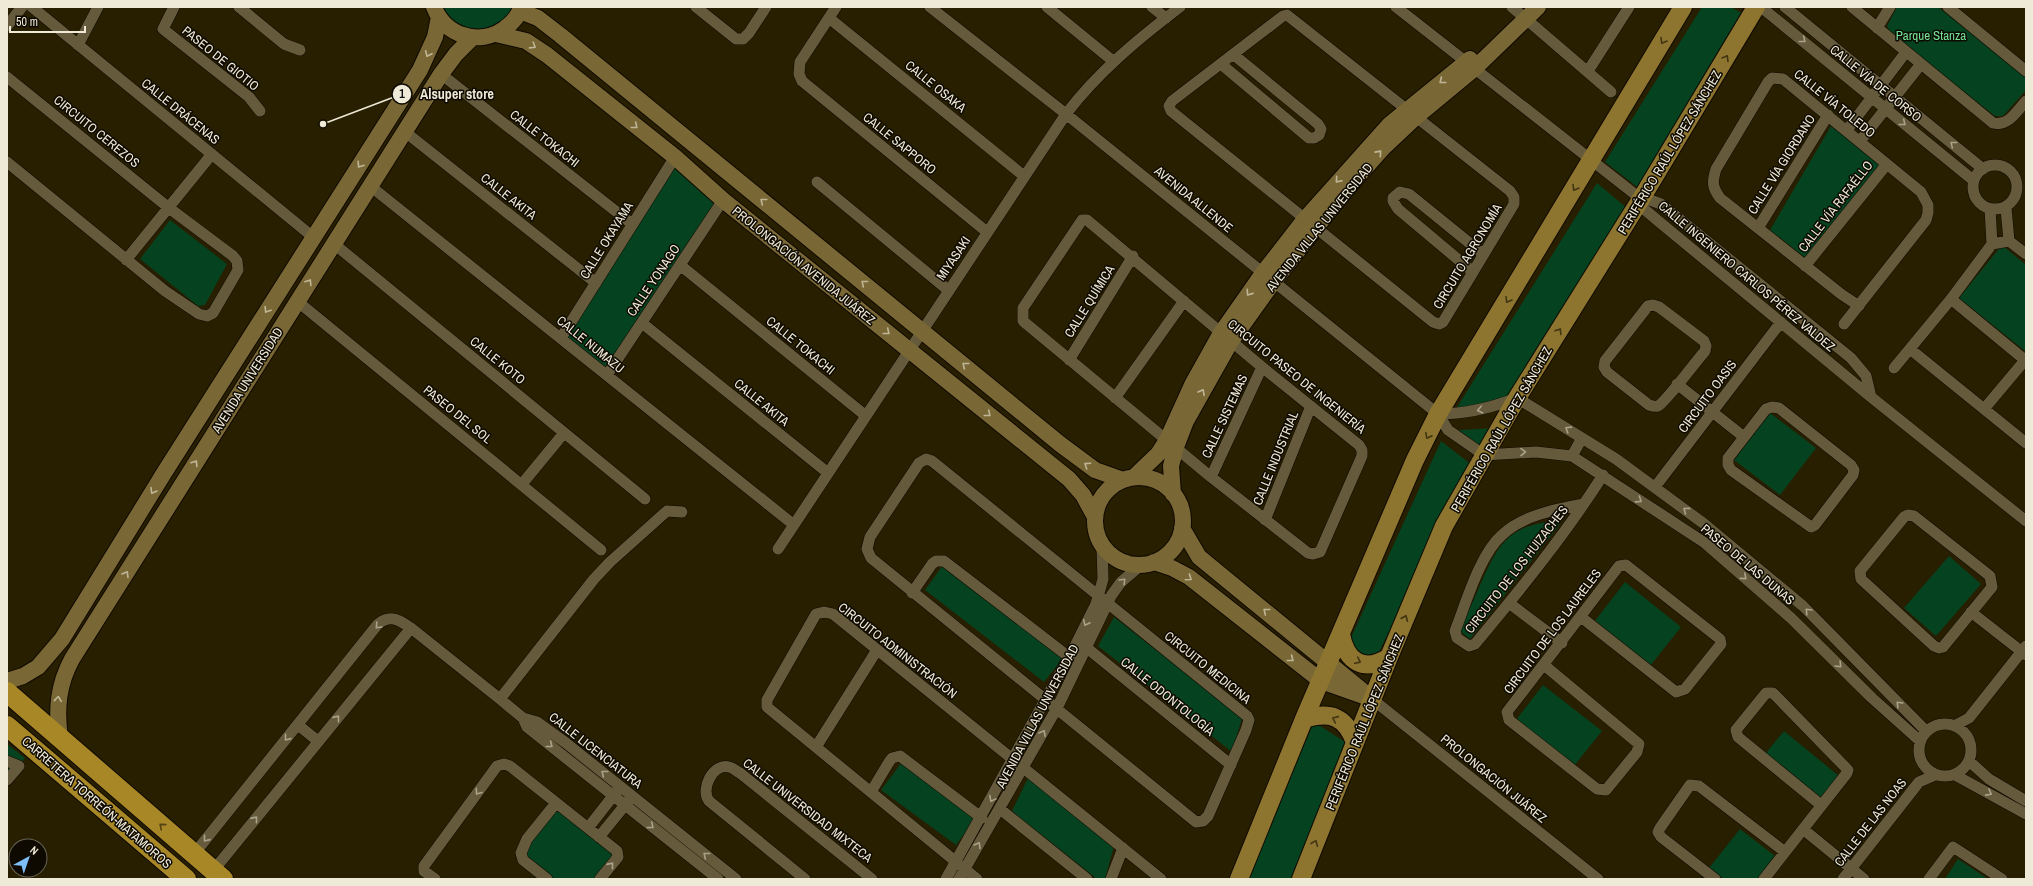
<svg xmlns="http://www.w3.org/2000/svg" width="2033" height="886" viewBox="0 0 2033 886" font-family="'Archivo Narrow',sans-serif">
	<rect width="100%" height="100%" fill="#281f01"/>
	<!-- green -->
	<path fill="#05421f" d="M438,7H515L507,21L482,33L455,27Z
		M1702,7H1731L1743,14L1641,190L1605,162Z
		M1897,7H1938L2026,78V90L2003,116H1995L1892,36L1887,26Z
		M1831,126L1881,165L1807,259L1770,230Z
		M675,162L717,203L605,369L565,337Z
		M1597,183L1628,209L1516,394L1454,412Z
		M170,220L227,264L205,305L198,306L140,259Z
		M2002,245L2026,265L2025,351L1959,298Z
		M1770,413L1816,448L1780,495L1734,460Z
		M1494,428L1476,452L1446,431Z
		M1441,441L1472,465L1377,656L1361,658L1349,642Z
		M1547,522L1560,524L1470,639L1460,631C1467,615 1474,599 1481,583C1497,548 1506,528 1547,522Z
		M1949,556L1981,584L1936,636L1904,608Z
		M943,565L1063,658L1044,682L925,590Z
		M1625,582L1681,627L1650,666L1594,622Z
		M1114,617L1242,718L1232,752L1098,646Z
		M1543,685L1602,731L1574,766L1516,720Z
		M1314,722L1345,742L1306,852L1294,879H1247Z
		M1784,731L1839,776L1822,800L1765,754Z
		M7,744L25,758L7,780Z
		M902,762L976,818L956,845L881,790Z
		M1028,778L1114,846L1105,879H1097L1012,811Z
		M556,805L617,854L598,879H552L522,853Z
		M1740,829L1775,856L1757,879H1724L1709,868Z
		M1958,859L1988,879H1945Z"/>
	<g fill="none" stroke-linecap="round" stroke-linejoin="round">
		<defs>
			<path id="street" d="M32,7L313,237
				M174,7L163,29L249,97L260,111
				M239,7L284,44L300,50
				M696,7L736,39H743L749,33L766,7
				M836,7L800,62L799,74L802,81L987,232
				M930,7L1066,114L1438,414L1448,430L1484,455L1536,452L1572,456L1705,543L1791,618L1872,698L1920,741
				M1047,7L1113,61
				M1152,7L1166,18
				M1396,7L1641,199L1644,209L1657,220L1871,397L2026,521
				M1512,7L1611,92
				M1761,7L1973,180
				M1785,7L1983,169
				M1852,7L1993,123C2008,127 2017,111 2026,101
				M1948,7L2026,71
				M1287,15L1510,191L1514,197V204L1443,322L1439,324L1433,322L1171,111L1169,106L1172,101L1283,16Z
				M829,18L1024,176
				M7,26L22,7
				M1877,28L1890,7
				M78,45L98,7
				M1221,64L1309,138H1314L1319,135L1321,129L1318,124L1234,55
				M1588,71L1629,7
				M441,74L632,224
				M7,77L169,208L233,256L237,261L238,270L213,313L207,316L199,314L165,291L7,162
				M1847,130L1906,52
				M404,131L596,283
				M1860,141L1921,64
				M1973 187a22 22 0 1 1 44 0a22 22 0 1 1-44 0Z
				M817,182L948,290
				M369,185L794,525
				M1641,199L1650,200L1661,204L1851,358L1866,376L1871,397
				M2006,208L2009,241
				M1990,209L1992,244
				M1082,220H1087L1262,367L1359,445L1362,450V456L1320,552L1313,554L1308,553L1211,477L1023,321V308Z
				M1758,228L1828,115
				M333,243L645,499
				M126,260L212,154
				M680,265L866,416
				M1805,266L1887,164
				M1473,272L1398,209L1393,201V198L1400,192L1409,194L1483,254
				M1951,299L2025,360
				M297,301L601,550
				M1653,305L1659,307L1704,341L1706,346L1705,351C1697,360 1665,403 1658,406C1655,407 1652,406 1649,405L1607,372L1604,367L1605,361L1648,306Z
				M642,323L828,473
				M1844,324L1926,220L1928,213V205L1921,192L1783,79L1772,78L1768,82L1716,169C1712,182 1712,187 1720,198L1841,294L1859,306
				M561,338L675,157
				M1910,349L2026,443
				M1069,360L1133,256
				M1894,368L1951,299L1992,244L2009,241L2026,254
				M607,375L723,200
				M1677,384L1744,437
				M1115,398L1184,301
				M1772,407L1779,408L1851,465L1854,470L1853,475L1815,525L1811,527L1731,470L1728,465V458L1766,409Z
				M1984,409L2026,359
				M1438,414C1466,414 1491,408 1517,398L1616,459L1703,523L1803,606L1926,731
				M1572,456L1582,438
				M926,459L932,461L1247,716L1249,720L1246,730L1208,816L1203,821L1196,822L871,558L867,549L870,537L919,463Z
				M1211,477L1262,367
				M522,484L564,433
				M1655,487L1781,322
				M1584,504C1557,509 1523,515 1502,535C1480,554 1466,603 1455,631L1457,638L1469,646L1475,644C1520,590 1565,535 1603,475
				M1908,515L1914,516L1990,576L1992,587L1943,647L1939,648L1934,646L1861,579L1860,571L1904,517Z
				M1265,520L1311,406
				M778,549L1066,114C1098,72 1138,39 1180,7
				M912,593L932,564L936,561H944L1069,657
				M1509,603L1562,643
				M1971,612L2026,655
				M1087,648L1231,765
				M1544,665L1639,744L1637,752L1606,790L1597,789L1509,720L1507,712L1619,566L1626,565L1720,639L1721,644L1685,689L1676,692L1581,617
				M500,699L594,579L610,562L667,511L682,512
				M1372,699L1598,879
				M523,718L537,722L566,743L736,879
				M1919 750a26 26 0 1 1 52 0a26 26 0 1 1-52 0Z
				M298,725L318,741
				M1954,726L1969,718L2026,646
				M816,747L877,650
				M7,761L19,766L7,780
				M1969,761L1989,779L2026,801
				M1955,775L2026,814
				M871,792L889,762L892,758L900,756L982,818
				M1000,809L1087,879
				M588,828L617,791
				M1803,829L1864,879
				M599,837L630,799
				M194,854L378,624C391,614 399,620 411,628L500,699L523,718L527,727L718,879
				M213,871L411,628
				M435,879L424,871V866L497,766L504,764L510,766L617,851L618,857L600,879
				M547,879L523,860L521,853L527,839L556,803
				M805,879L709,801C700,789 713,763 729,767C732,767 736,771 740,773L872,879
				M946,879L1075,646L1096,604L1103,579L1102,546
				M959,879L1057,708L1111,596L1121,582L1141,565
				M977,879L767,707V700L816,614L824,612L833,614L1161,879
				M1111,879L1123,848
				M1715,879L1661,837L1658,832L1660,828L1690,785L1699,786L1785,852
				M1764,879L1847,773L1848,770L1773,693H1766L1736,730L1738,737L1821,805
				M1843,879L1919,782L1935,775
				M1929,879L1953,847L2002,879"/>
			<path id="secondary" d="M434,7C445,36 479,46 504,29C511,24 519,16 521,7
				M520,11L538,18L560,35L1060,444L1095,470L1123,480
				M496,34L526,41L547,55L675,157L723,200L1069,479L1083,495L1095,517
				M1134,477L1158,454L1167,440L1192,385L1221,333L1263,273L1305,219L1389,125L1470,59
				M1095 521a44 44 0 1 1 88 0a44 44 0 1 1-88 0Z
				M1173,494L1171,466L1176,447L1186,421L1231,341L1274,281L1343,193L1383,148L1417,116L1475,68L1538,7
				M1182,528L1199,557L1365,693
				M1154,562L1172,568L1189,577L1321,681L1372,699
				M7,681L23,676L38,667L62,639L164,473L420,70L435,37L439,17
				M60,738C56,709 58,685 72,659L441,74L456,54L472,38"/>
			<path id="primary" d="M1341,634C1346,662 1364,673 1389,657
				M1304,719C1330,711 1345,716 1355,742
				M1239,879L1304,719L1415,460L1438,414L1683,7
				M1301,879L1389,657L1444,526L1517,398L1641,199L1756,7"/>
			<path id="highway" d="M7,692L223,879
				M7,726L186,879"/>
		</defs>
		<!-- street casing -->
		<use href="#street" stroke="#100900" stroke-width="12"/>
		<!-- secondary casing -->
		<use href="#secondary" stroke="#100900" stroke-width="18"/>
		<!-- primary casing -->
		<use href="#primary" stroke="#100900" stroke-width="20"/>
		<!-- highway casing -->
		<use href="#highway" stroke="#100900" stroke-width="22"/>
		<!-- street -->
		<use href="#street" stroke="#655b3c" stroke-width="11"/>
		<!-- secondary -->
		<use href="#secondary" stroke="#796835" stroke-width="16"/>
		<!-- primary -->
		<use href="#primary" stroke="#8d752f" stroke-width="18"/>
		<!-- highway -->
		<use href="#highway" stroke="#a78726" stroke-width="20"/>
	</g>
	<!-- one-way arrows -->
	<defs><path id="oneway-chevron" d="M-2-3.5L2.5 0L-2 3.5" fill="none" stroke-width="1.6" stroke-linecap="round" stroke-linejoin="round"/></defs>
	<g stroke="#aaa28a">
		<use href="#oneway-chevron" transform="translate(1803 40) rotate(39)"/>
		<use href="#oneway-chevron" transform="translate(1903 123) rotate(39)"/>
		<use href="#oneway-chevron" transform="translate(1953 144) rotate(-141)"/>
		<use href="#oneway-chevron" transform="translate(1480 410) rotate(168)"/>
		<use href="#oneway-chevron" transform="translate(1568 429) rotate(-148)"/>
		<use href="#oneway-chevron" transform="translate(1523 452) rotate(-1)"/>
		<use href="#oneway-chevron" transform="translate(1639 500) rotate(33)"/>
		<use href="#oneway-chevron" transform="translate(1686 510) rotate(-143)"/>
		<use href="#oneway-chevron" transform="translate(1744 577) rotate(41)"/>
		<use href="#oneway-chevron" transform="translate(1123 581) rotate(-45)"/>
		<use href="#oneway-chevron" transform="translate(1808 611) rotate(-134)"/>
		<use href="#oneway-chevron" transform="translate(1086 623) rotate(116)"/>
		<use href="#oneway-chevron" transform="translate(378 626) rotate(133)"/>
		<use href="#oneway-chevron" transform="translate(1839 665) rotate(45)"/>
		<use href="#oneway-chevron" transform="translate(1899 704) rotate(-135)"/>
		<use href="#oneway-chevron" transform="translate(337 718) rotate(-51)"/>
		<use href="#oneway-chevron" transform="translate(1043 733) rotate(-61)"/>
		<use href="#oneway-chevron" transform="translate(287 738) rotate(129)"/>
		<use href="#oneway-chevron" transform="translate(550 745) rotate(39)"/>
		<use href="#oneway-chevron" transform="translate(604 773) rotate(-141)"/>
		<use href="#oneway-chevron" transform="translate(478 792) rotate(126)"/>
		<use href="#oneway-chevron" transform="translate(1989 793) rotate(28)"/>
		<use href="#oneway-chevron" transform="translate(992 799) rotate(118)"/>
		<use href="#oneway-chevron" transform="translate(255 819) rotate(-51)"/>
		<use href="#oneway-chevron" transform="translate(651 826) rotate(39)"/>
		<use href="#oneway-chevron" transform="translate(206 839) rotate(129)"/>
		<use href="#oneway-chevron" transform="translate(978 845) rotate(-59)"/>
		<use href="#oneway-chevron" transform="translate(706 855) rotate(-141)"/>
		<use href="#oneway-chevron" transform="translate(611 865) rotate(-51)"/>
	</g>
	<g stroke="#413513">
		<use href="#oneway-chevron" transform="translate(1663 41) rotate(121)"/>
		<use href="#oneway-chevron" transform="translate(1726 58) rotate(-59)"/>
		<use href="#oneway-chevron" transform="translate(1575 188) rotate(121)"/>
		<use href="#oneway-chevron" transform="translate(1508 300) rotate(121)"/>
		<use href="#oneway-chevron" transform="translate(1559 331) rotate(-58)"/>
		<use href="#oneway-chevron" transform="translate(1428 436) rotate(117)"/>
		<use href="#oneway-chevron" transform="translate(1405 618) rotate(-67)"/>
		<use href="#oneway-chevron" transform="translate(1358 661) rotate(26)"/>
		<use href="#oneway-chevron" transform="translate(1335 719) rotate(-156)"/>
		<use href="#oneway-chevron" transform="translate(1315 843) rotate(-68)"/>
	</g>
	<g stroke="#c0b697">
		<use href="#oneway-chevron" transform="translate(533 46) rotate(32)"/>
		<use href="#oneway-chevron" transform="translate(428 54) rotate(115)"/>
		<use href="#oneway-chevron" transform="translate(1442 81) rotate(142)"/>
		<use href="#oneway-chevron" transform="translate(635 126) rotate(39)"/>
		<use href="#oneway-chevron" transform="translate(1379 153) rotate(-48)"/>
		<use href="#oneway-chevron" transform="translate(360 165) rotate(123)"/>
		<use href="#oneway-chevron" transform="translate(1338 180) rotate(131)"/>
		<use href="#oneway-chevron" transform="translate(763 201) rotate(-141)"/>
		<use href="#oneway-chevron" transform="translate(309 282) rotate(-58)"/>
		<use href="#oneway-chevron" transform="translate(864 283) rotate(-141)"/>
		<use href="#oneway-chevron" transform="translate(1249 293) rotate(125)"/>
		<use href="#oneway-chevron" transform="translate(267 310) rotate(122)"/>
		<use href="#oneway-chevron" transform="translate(887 332) rotate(39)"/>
		<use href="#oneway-chevron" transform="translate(965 365) rotate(-141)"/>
		<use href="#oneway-chevron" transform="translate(1202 392) rotate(-61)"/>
		<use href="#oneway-chevron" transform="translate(988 414) rotate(39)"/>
		<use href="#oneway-chevron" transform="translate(195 463) rotate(-58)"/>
		<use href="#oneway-chevron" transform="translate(1087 465) rotate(-146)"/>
		<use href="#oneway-chevron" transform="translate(153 491) rotate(120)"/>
		<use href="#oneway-chevron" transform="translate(126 574) rotate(-59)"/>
		<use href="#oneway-chevron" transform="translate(1189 578) rotate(35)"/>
		<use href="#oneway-chevron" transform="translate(1266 611) rotate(-141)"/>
		<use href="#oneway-chevron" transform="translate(1291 659) rotate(38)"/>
		<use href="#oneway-chevron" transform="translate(58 699) rotate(-84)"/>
	</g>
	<use stroke="#534212" href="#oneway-chevron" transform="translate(162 826) rotate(-139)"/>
	<g text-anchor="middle" stroke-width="3" stroke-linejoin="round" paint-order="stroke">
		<!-- park labels -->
		<g font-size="13" fill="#74e396" stroke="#0e0a01">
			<text x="1931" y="40">Parque Stanza</text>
		</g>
		<!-- street labels -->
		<g font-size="13" fill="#efead8" stroke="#0e0a01">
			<text transform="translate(221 58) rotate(39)" y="5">PASEO DE GIOTIO</text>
			<text transform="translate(1876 83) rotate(39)" y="5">CALLE VÍA DE CORSO</text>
			<text transform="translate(936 86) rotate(39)" y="5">CALLE OSAKA</text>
			<text transform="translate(1835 103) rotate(39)" y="5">CALLE VÍA TOLEDO</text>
			<text transform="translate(181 111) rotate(39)" y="5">CALLE DRÁCENAS</text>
			<text transform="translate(97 131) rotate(39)" y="5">CIRCUITO CEREZOS</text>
			<text transform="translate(545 138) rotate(38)" y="5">CALLE TOKACHI</text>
			<text transform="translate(900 143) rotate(39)" y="5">CALLE SAPPORO</text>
			<text transform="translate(1669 152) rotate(-59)" y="5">PERIFÉRICO RAÚL LÓPEZ SÁNCHEZ</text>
			<text transform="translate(1781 164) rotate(-58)" y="5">CALLE VÍA GIORDANO</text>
			<text transform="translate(509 196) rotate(38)" y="5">CALLE AKITA</text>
			<text transform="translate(1194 199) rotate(39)" y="5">AVENIDA ALLENDE</text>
			<text transform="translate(1835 206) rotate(-52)" y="5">CALLE VÍA RAFAÉLLO</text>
			<text transform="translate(1319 227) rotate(-51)" y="5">AVENIDA VILLAS UNIVERSIDAD</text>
			<text transform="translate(606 240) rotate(-58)" y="5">CALLE OKAYAMA</text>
			<text transform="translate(1467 256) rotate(-59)" y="5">CIRCUITO AGRONOMÍA</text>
			<text transform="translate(953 258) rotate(-56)" y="5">MIYASAKI</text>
			<text transform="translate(804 265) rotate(39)" y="5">PROLONGACIÓN AVENIDA JUÁREZ</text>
			<text transform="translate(1747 276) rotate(40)" y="5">CALLE INGENIERO CARLOS PÉREZ VALDEZ</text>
			<text transform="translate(653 280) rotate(-56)" y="5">CALLE YONAGO</text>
			<text transform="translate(1089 301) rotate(-58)" y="5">CALLE QUÍMICA</text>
			<text transform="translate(591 344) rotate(39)" y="5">CALLE NUMAZU</text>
			<text transform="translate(801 345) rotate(39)" y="5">CALLE TOKACHI</text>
			<text transform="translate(498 360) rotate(39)" y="5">CALLE KOTO</text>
			<text transform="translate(1297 376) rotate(39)" y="5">CIRCUITO PASEO DE INGENIERÍA</text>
			<text transform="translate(247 380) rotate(-58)" y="5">AVENIDA UNIVERSIDAD</text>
			<text transform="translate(1707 396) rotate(-53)" y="5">CIRCUITO OASIS</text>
			<text transform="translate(762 402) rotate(39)" y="5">CALLE AKITA</text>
			<text transform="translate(458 414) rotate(39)" y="5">PASEO DEL SOL</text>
			<text transform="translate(1224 416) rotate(-65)" y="5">CALLE SISTEMAS</text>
			<text transform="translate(1501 429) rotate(-60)" y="5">PERIFÉRICO RAÚL LÓPEZ SÁNCHEZ</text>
			<text transform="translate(1275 458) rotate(-68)" y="5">CALLE INDUSTRIAL</text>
			<text transform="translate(1748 564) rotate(40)" y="5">PASEO DE LAS DUNAS</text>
			<text transform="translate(1516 569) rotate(-52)" y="5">CIRCUITO DE LOS HUIZACHES</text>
			<text transform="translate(1552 631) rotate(-53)" y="5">CIRCUITO DE LOS LAURELES</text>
			<text transform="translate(898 650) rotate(38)" y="5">CIRCUITO ADMINISTRACIÓN</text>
			<text transform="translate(1208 667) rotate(39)" y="5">CIRCUITO MEDICINA</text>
			<text transform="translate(1168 696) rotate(39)" y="5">CALLE ODONTOLOGÍA</text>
			<text transform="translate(1037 716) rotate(-62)" y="5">AVENIDA VILLAS UNIVERSIDAD</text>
			<text transform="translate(1364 722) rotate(-68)" y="5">PERIFÉRICO RAÚL LÓPEZ SÁNCHEZ</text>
			<text transform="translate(596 750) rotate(38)" y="5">CALLE LICENCIATURA</text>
			<text transform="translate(1494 778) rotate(39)" y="5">PROLONGACIÓN JUÁREZ</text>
			<text transform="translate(97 802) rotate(41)" y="5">CARRETERA TORREÓN-MATAMOROS</text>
			<text transform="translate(808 810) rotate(38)" y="5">CALLE UNIVERSIDAD MIXTECA</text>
			<text transform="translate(1870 822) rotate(-52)" y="5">CALLE DE LAS NOAS</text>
		</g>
	</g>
	<!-- callouts -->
	<path fill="none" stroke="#efead8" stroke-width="1.5" d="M323 124L402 94"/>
	<g fill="#efead8" stroke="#0e0a01" stroke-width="1.5">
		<circle cx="323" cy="124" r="4"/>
		<circle cx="402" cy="94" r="10"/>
	</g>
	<g font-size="12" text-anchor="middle" font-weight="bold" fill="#111">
		<text x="402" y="98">1</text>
	</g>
	<g font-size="14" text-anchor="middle" font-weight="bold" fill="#efead8" stroke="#0e0a01" stroke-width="3" stroke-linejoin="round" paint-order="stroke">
		<text x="457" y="99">Alsuper store</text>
	</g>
	<!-- border -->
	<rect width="2033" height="886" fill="none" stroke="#efead8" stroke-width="16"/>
	<!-- north arrow -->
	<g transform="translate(28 858) rotate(40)"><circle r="19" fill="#0e0a01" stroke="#686457"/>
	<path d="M0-3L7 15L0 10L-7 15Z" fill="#7dbef9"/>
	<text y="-6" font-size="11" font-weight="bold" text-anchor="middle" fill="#efead8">N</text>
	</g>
	<!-- scale -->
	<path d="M10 26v6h75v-6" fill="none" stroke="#efead8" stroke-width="2"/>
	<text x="16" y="26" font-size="12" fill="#efead8" stroke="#0e0a01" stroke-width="3" paint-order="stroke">50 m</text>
</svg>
